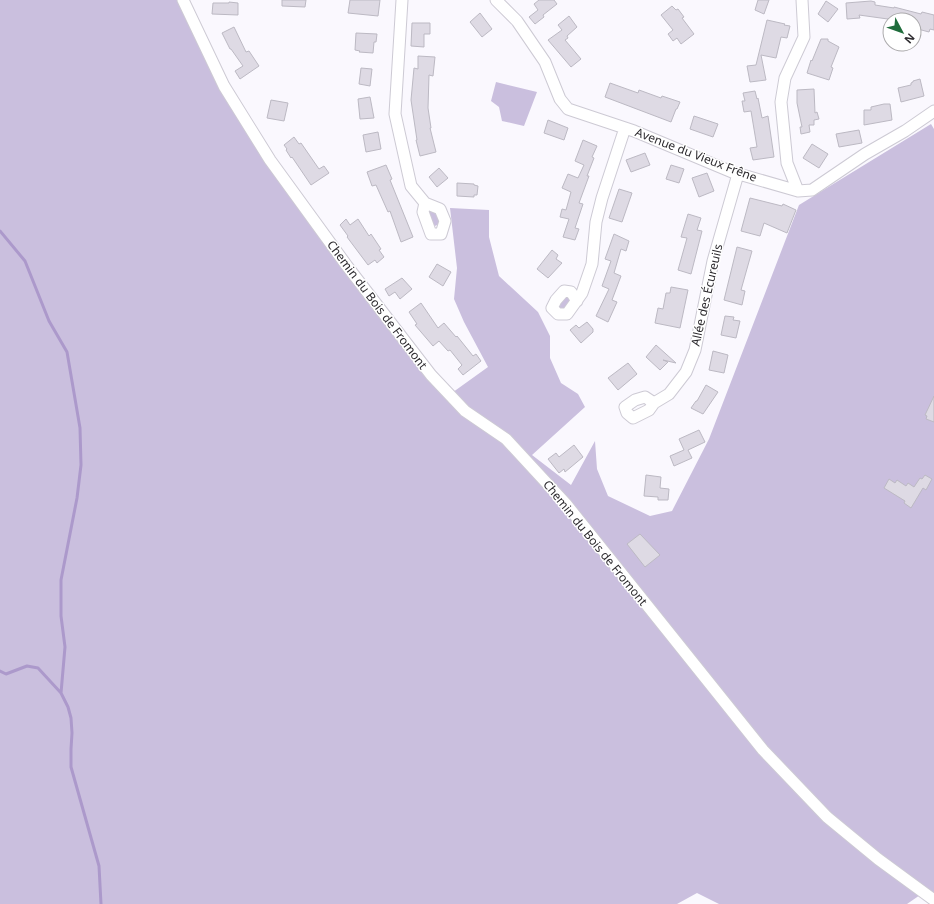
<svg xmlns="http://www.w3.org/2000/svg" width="934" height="904" viewBox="0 0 934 904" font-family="'Noto Sans',sans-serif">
	<rect width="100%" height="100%" fill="#faf8fe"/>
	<!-- green -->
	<path fill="#cabfde" d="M0,0H177L227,102L301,208L449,395L488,367L464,322L454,299L457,268L450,208L489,210V237L499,276L538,312L550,336V358L561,383L578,394L585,407L532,455L571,485L595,441L597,469L608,496L650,516L672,511L709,439L799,205L931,124L934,129V898L923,893L907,904H719L697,893L677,904H0Z
		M496,82L537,92L524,126L502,121L499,107L491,101Z
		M433,210C438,214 440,218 439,224L435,226L430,222L428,212Z
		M568,296L571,299V302L563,310L558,309V304L563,297Z"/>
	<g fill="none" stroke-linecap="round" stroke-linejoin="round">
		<!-- stream -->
		<path stroke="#ac99cb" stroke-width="3" d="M0,231L25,261L49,321L67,352L80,428L81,465L77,498L61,580V616L65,647L61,693L68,707L71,718L72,733L71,749V767L99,866L101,904
			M0,671L6,674L27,666L38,668L61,693"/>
	</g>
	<!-- building -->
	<path fill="#dedae4" stroke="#bcb9c3" d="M282,0H306L305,7L282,6Z
		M350,0H380L378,16L348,13Z
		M539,0H554L557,4L543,15L544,17L535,24L529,17L538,10L534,4Z
		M758,0H769L764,14L755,10Z
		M826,1L838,9L828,22L818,14Z
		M871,1L875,2V5L894,8V7L921,14L922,12L934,15V30L930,29L929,32L914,28V20H895L859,15L860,18L847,19L846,3Z
		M229,2L238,3V15L212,14L213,3H229Z
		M672,6L676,10L678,9L684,17L682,18L694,34L681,44L677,38L673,41L668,34L673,30L661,15Z
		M480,13L492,29L482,37L470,22Z
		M569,16L577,27L567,36L568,38L565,40L581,59L571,67L548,40L562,30L558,25Z
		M767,20L785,24L784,25L790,26L787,38L781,37L776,58L761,55L766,80L750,82L747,66L756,65Z
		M412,23H430V34H424V47L411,46Z
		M234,27L246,52L249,51L259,66L240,79L235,71L243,66L231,49H230L222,33Z
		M356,33L377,34L376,42H374L373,53L359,52L360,51L355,50Z
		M821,39H828V41L839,47L831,67L833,68L829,80L807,73L811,60L812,61Z
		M418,56L435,57L433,76L429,75L428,108L431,128H430L436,152L420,156L416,140H417L411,100L414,68L418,69Z
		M361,68L372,69L370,86L359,84Z
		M920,79L924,96L901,102L898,88L911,85V83L913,82V81Z
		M610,83L638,93L639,90L661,98L662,96L680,102L677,109H676L671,122L605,97Z
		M814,89L815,113L817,112L819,119L814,120V125H809L810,132L801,134L800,127H802L797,103V90Z
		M755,91L757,99L758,98L762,118L768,116L774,157L753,160L750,148L757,147L751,111L744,112L742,101H745L743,93Z
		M370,97L374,118L360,119L358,99Z
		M271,100L288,103L284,121L267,118Z
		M884,104H890L892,120L864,125V110H871V107Z
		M694,116L718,124L713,137L690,129Z
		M548,120L568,128L564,140L544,133Z
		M859,130L862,143L839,147L836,134Z
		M378,132L381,149L366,152L363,135Z
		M294,137L299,144L301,143L319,169L324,166L329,173L311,185L292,157L291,158L286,150L287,149L284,145Z
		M583,140L597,146L592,157L594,158L587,176H589L579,203L583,204L575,228L579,229L575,240L563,237L569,219L560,217L562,209L566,210L571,192L562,188L568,174L578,178L584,165L575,161Z
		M812,144L828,154L819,168L803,158Z
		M645,153L650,165L631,172L626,160Z
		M386,165L392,179L390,180L413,237L401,242L390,211L388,212L376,185L372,186L367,172Z
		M671,165L684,169L679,183L666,179Z
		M439,168L448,178L437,187L429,177Z
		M707,173L714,191L699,197L692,178Z
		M457,183L474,184V185L478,186L477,195H474V197L457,196Z
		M619,189L632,193L622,222L609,218Z
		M750,198L782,206L783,204L796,210L787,233L764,223L760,236L741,231Z
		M688,214L701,218L697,230L702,231L691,274L678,270L687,238L681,237Z
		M346,219L350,225L358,219L369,236L371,234L381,249L379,250L384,257L377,263L375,260L368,265L347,237L348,236L340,225Z
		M614,234L629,241L626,251L621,249L614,273L621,276L612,300L617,302L608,322L596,316L609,289L602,286L611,261L605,259Z
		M737,247L752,251L741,290L745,291L742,305L724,300Z
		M552,250L558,255L556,259L562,263L548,278L537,269Z
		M437,264L451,272L443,286L429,277Z
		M402,278L412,289L400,299L395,292L389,296L385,289Z
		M671,287L688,290L680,328L655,323L658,308L663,309L666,293H670Z
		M421,303L438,328L444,323L456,337L457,336L473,356L476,354L481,361L463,375L458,369L462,365L450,350L448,351L439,341L433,346L415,325L417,324L409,312Z
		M725,316L734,317L733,320L740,321L736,338L721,335Z
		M587,322L593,329V332L581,343L570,330L576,325L579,328Z
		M656,345L676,363L663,360L668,362L660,370L646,357Z
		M713,351L728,355L724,373L709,370Z
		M628,363L637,374L618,390L608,378Z
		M706,385L718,392L703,414L691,408L696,401H697Z
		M934,396V422L926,419L927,416L925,415Z
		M699,430L705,442L688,450L692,458L674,466L670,456L684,450L679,439Z
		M574,445L583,457L565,472L564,469L559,473L548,459L556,453L559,457Z
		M646,475L661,477L660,488L669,489L668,500H658V497L644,496Z
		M925,475L932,479L926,490L923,488L911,508L904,503L905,501L884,488L889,479L895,483L897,480L906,486L908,483L914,487L920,478L922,479Z
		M640,534L660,555L645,567L627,544Z"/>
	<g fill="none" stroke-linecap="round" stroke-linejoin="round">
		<defs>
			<path id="street" d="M183,0L224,86L270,160L347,266L431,375L465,411L506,439L566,504L763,750L827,817L878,859L934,900
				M402,0L395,114L411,186L425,203
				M496,0L517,21L545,62L560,99L568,109L634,131L732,172L798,191L812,190L865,154L905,131L934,111
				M798,191L787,163L781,102L785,78L804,37L802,0
				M425,203L440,209L445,221L441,234H431L423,212Z
				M577,301L571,292L564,291L556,300L552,308L558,314H567L582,293L592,264L596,222L602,198L625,128
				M654,403L645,397L635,400L625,407L627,413L633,418L649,410L654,403L669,394L686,372L695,350L713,261L738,174"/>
		</defs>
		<!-- street casing -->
		<use href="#street" stroke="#cdcad4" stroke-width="13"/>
		<!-- street -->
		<use href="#street" stroke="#fff" stroke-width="11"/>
	</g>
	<g text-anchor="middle" stroke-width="3" stroke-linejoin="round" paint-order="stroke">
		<!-- street labels -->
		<g font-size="12" fill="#2d2b2f" stroke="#fff">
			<text transform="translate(696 155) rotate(21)" y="4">Avenue du Vieux Frêne</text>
			<text transform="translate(707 295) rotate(-77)" y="4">Allée des Écureuils</text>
			<text transform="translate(377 305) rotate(53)" y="4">Chemin du Bois de Fromont</text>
			<text transform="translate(595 543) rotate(51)" y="4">Chemin du Bois de Fromont</text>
		</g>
	</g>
	<!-- north arrow -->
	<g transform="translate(902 32) rotate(131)"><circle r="19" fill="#ffffff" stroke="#abaaac"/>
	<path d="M0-3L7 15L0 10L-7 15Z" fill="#1f6c3b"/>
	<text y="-6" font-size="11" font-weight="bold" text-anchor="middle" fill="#2d2b2f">N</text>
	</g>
</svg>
